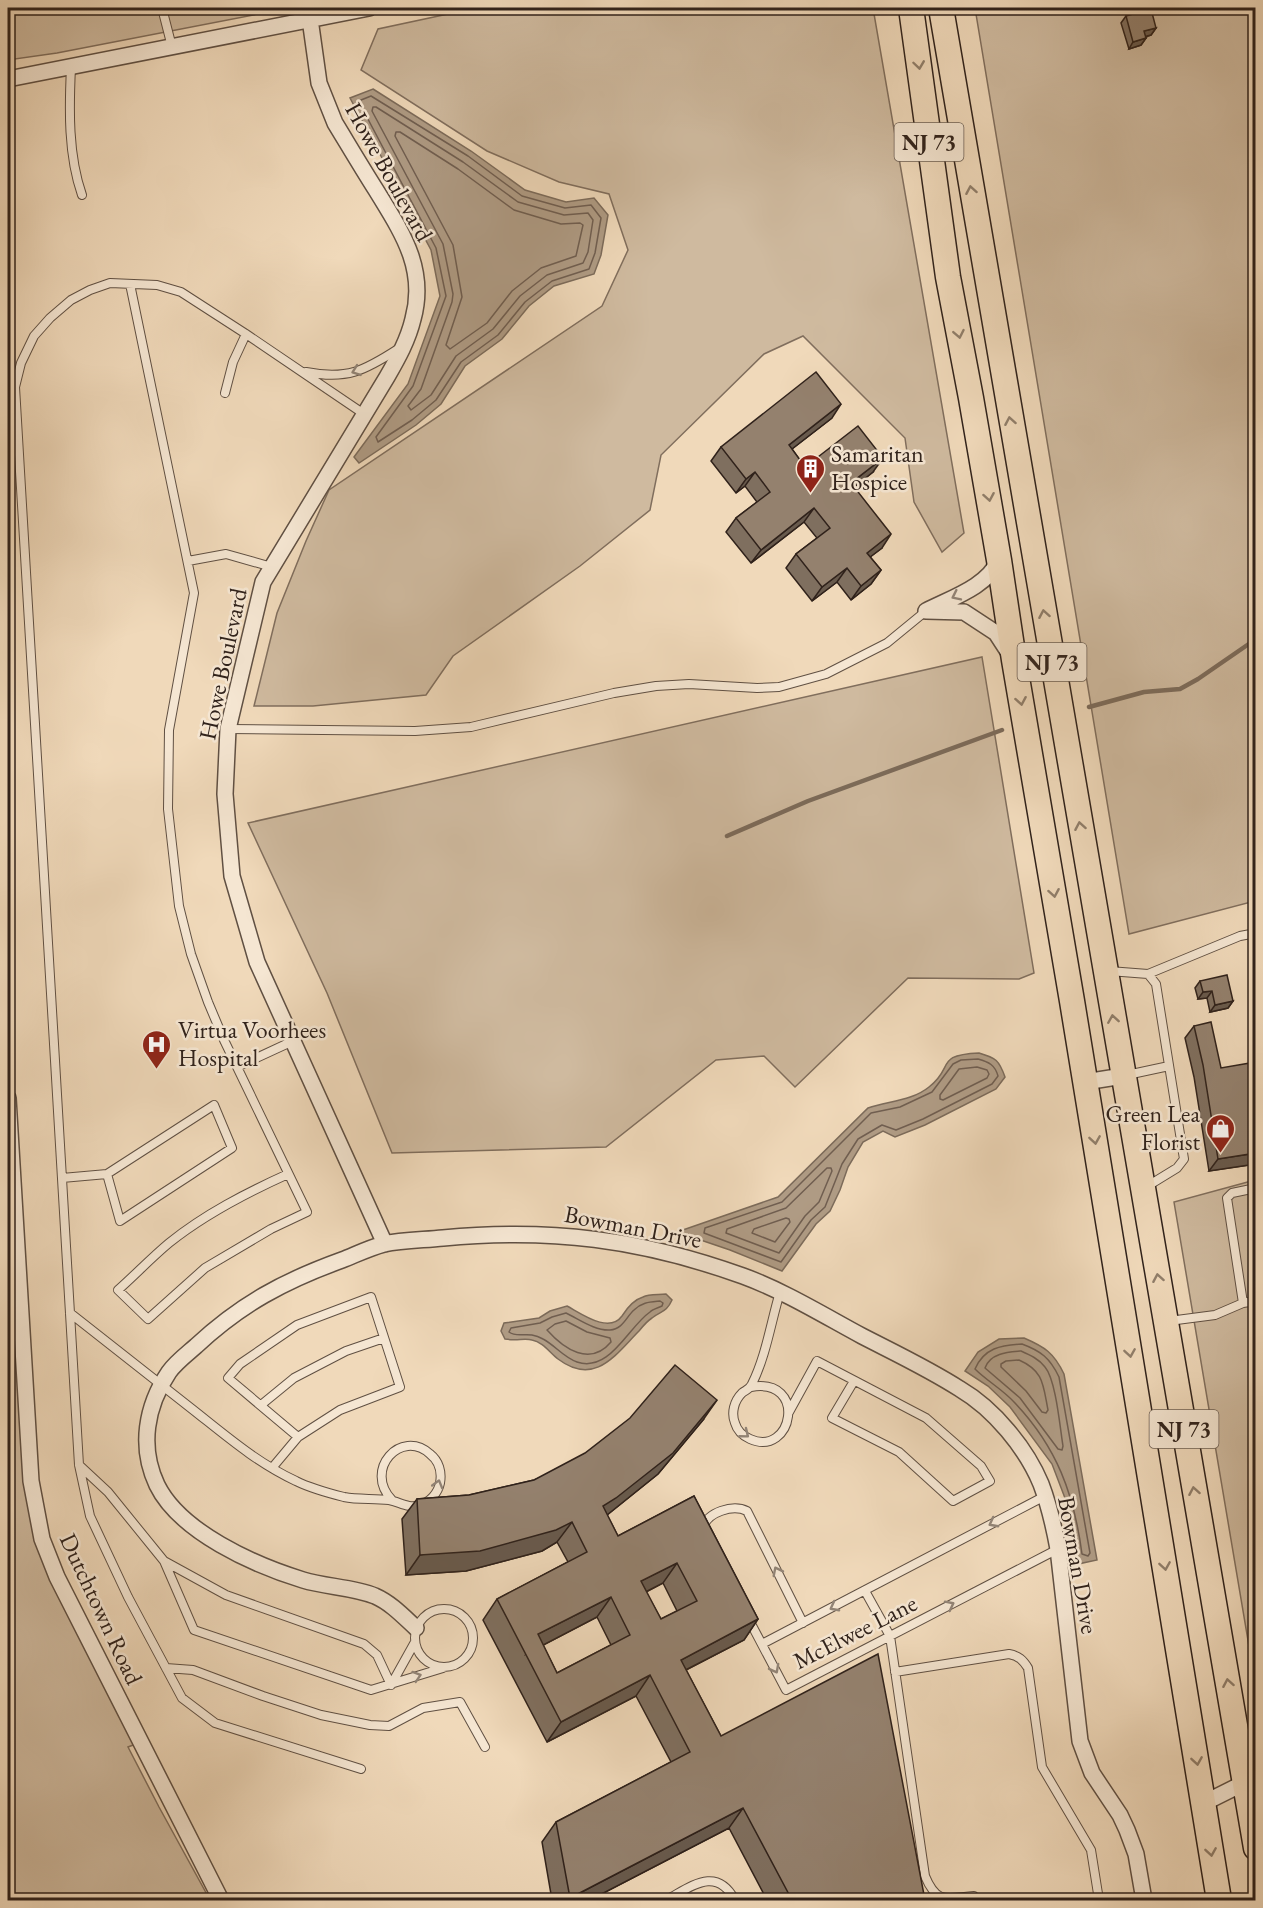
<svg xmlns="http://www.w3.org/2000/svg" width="1263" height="1908" viewBox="0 0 1263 1908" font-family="'EB Garamond',serif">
	<rect width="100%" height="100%" fill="#f0d9ba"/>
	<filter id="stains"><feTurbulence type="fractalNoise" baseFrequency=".00333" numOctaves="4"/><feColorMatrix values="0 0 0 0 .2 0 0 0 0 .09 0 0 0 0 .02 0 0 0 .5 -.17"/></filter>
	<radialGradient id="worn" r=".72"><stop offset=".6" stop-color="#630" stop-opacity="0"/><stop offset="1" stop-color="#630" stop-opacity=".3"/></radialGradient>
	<!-- green -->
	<path fill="#cfba9f" stroke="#806e5d" stroke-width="1.5" d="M8,8H289L57,53L8,60Z
		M476,8H873L964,533L942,552L914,502L905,438L803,336L764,354L661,455L650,510L580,566L453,656L426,695L313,706H254L277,613L306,541L329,490L602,306L628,250L609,194L559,182L487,151L361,70L378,29Z
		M975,8H1255V901L1129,934Z
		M982,657L1034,973L1019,979L908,978L795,1087L764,1056L716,1060L606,1147L392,1153L327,993L248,823Z
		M8,1098L42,1539L141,1742L128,1747L159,1807L210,1900H8Z
		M1255,1180L1256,1664H1252L1174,1202Z"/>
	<!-- water -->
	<path fill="#af9b84" stroke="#7c6b5a" stroke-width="1.5" d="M373,89L471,151L525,190L566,202L594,198L608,215L601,255L594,274L554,286L529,306L502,339L465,366L441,404L416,425L359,463L354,457L408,384L440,296L431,250L350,98Z
		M979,1053C996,1058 999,1060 1005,1077L996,1089L925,1125L895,1137L883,1131L863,1142L848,1167L840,1190L830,1211L816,1224L782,1271L730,1250L677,1232L778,1197L868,1108C888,1101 912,1101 929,1087C955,1067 934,1055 979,1053Z
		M666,1294L672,1300C666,1313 662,1310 652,1318C647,1321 643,1326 639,1331C616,1354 595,1387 558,1359C550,1353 543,1342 532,1340C525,1338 516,1341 505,1339L501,1331L504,1323L539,1318L550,1311L567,1306C582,1314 609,1334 622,1316C627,1308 633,1300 643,1297C649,1294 659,1295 666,1294Z
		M1024,1338C1045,1347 1054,1353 1064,1374L1097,1560L1078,1564L1068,1506L1052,1464L1010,1407L988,1386L965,1371L978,1352L999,1339Z"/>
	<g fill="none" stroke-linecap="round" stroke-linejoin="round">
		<!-- shore -->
		<path stroke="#705e50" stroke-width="1.5" d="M371,96L468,156L522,196L565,208L591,205L601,218L595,253L589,269L552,281L525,302L498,335L461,362L436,400L412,420L378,442L376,437L413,386L446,296L436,248L360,104L361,100Z
			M373,107H376L463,162L518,202L564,215L588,213L593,220L588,252L583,263L547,275L520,296L493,329L456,356L431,395L411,410L408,406L421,389L452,302L453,294L443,244L372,111Z
			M396,132H400L458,169L514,210L561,224L580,223L583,225L576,256L541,268L512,291L487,323L450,349L446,345L462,297L453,245L395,136Z
			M978,1059C989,1062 995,1065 998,1076L992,1084L923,1119L896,1130L882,1125L858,1139L842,1164L825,1207L811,1220L781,1262L704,1233L705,1228L782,1202L871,1113L900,1107L932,1092L953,1064L961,1060Z
			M977,1067L987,1070L989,1074L987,1078L943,1100L940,1099V1095L959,1069Z
			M827,1168H831L832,1171L819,1202L805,1216L779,1253L726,1233L727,1229L786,1208Z
			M786,1218L789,1219L790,1222L775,1242L752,1233L754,1229Z
			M660,1301L663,1303L662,1306C658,1308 653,1309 650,1312C628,1327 610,1373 577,1362C563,1357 556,1346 543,1339C528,1330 518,1339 509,1332L511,1328L540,1323L552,1317L566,1313C579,1319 595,1331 610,1330C623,1329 626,1317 634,1310C642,1302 650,1302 660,1301Z
			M566,1321L587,1332L610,1338L611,1342C590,1367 564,1349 547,1330L555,1324Z
			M1022,1344C1041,1351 1050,1358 1059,1377L1090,1553L1088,1556L1082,1554C1074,1494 1057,1447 1014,1402C1002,1389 987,1381 975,1369C984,1348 1001,1345 1022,1344Z
			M1021,1351C1030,1355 1039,1359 1045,1367C1056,1380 1060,1428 1063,1446L1062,1450L1058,1449L1020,1398L985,1368C990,1353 1008,1352 1021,1351Z
			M1019,1360C1044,1371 1043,1385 1048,1410L1046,1413L1042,1412L1026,1391L1001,1367V1364L1006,1361Z"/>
		<!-- stream -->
		<path stroke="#7c6b5a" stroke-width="4.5" d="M1089,707L1144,692L1180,689L1198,679L1256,639
			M727,836L808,801L1002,730"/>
		<defs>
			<path id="service" d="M162,8L172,47
				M71,67C69,109 68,155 82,195
				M130,284L194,593L169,730L168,809L179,906L191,954L208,1002L224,1040L307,1212L271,1229L205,1268L148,1319L118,1290C135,1275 151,1258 169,1243C205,1214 246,1193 288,1174
				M306,372C347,380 364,371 398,349
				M225,393L233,362L246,334
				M188,561L226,554L272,567
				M228,729L415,731L471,727L614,693L656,686L689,684L757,688L779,687L826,674L887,643L926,611
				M1109,971L1148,974L1156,984L1184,1159L1177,1168L1146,1187
				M1148,974L1240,936L1256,933
				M237,1067L293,1041
				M1127,1075L1169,1066
				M62,1178L107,1174L214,1105L232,1148L120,1221L107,1174
				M1243,1303L1227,1198L1232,1193L1256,1188
				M70,1313C111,1345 151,1377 192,1409C225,1435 257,1463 296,1481C310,1488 328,1493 344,1497C358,1500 374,1498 389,1500C400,1502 408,1509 420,1505C430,1502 438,1493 440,1483C442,1472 439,1461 430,1454C401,1428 363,1470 392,1500
				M1169,1321L1215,1315L1243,1303L1256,1301
				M751,1387C808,1377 793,1458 750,1439C743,1436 737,1430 735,1423C731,1413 734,1401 742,1393C746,1390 750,1389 752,1384C766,1356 771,1322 780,1292
				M261,1405L294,1378L346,1351L384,1338
				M789,1412L817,1361L926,1418L981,1466L990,1481L953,1501L899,1452L832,1418L854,1381
				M79,1465L108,1492L164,1561L194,1630L371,1690L443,1668
				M272,1468L298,1437L340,1410L400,1387L371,1297L297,1325L240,1364L228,1378L298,1437
				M703,1528C707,1512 733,1504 747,1511L803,1623
				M164,1561L226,1595L364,1644L377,1655L391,1685
				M865,1591L890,1636L925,1876C937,1905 947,1898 974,1896L977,1900
				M415 1638a29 29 0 1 1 58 0a29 29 0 1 1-58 0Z
				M748,1618L786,1690L1058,1549
				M762,1644L1045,1496
				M166,1668L193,1670L263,1696L321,1715L370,1725L389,1726L423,1708L460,1702L485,1747
				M895,1672L1009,1654C1019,1656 1023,1660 1028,1668L1042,1767L1091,1850L1099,1900
				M391,1685L415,1642
				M361,1769L215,1723L182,1698L128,1597L90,1516L79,1465L15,387L21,363L34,336L50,318L71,300L90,290L110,283L157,285L181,292L246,334L364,414
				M666,1900C691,1887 716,1865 735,1900"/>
			<path id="minor" d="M310,19L319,83L335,123C349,146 362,168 376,190C401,231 427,268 413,319C408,340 398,358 387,377L263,582L228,729L225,794L232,876L257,962L385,1244
				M8,79L369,8
				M999,560C987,587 951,598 926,611L964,612L996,633L1009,653
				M1085,1082L1123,1076
				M8,1098L31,1481L42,1539L57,1577L221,1900
				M416,1628C404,1617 391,1603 375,1596C353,1587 326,1587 303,1580C254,1565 180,1532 157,1485C139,1447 146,1406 169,1372C176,1362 187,1354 196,1346C241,1304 284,1281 342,1260C355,1255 369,1248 384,1244C402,1240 424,1240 443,1238C551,1228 640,1239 743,1276C784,1291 823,1315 862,1336C895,1353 929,1369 960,1389C994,1409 1026,1448 1041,1484C1049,1505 1054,1527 1058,1549L1080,1741L1092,1773L1120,1815L1127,1830L1136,1854L1144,1900
				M1204,1803L1252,1779"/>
			<path id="trunk" d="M911,8L948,277L971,398L999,560L1014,660L1072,1001L1219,1900
				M941,8L1256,1848"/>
		</defs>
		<!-- service casing -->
		<use href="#service" stroke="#605043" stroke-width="10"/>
		<!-- minor casing -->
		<use href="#minor" stroke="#605043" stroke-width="18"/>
		<!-- trunk casing -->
		<use href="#trunk" stroke="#30221b" stroke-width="27"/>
		<!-- service -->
		<use href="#service" stroke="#f5e6d2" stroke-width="8"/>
		<!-- minor -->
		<use href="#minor" stroke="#f5e6d2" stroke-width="15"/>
		<!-- trunk -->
		<use href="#trunk" stroke="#f0d9ba" stroke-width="24"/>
	</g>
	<!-- wall -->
	<path fill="#7f6f5f" stroke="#30221b" stroke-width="1.5" fill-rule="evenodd" d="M1126,16L1156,28L1151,35L1145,37L1146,38L1141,45L1129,49L1121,23Z
		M832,418L792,449L805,467L873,472L854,487L882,548L870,557L881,570L871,584L851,600L837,582L812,601L786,568L796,554L817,538L804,522L751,563L726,532L736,518L757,502L745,486L736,493L711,461L721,447Z
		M1200,981L1233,1001L1228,1008L1210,1012L1207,998L1198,999L1195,988Z
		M1194,1026L1221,1068L1256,1164L1209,1171L1194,1077L1185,1038Z
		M703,1420L658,1474L607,1515L618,1536L694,1496L758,1619L744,1640L686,1670L721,1736L925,1900H767L729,1828L590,1900H552L542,1842L556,1822L671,1762L636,1696L547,1742L483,1620L497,1599L568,1562L557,1542L542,1551L466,1571L406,1575L402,1519L417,1499L469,1495L534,1480ZM663,1583L677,1611L661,1619L646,1592ZM597,1617L611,1645L557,1673L543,1645Z"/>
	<!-- shaded-wall -->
	<path fill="#685a4d" stroke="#30221b" stroke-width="1.5" d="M1156,28L1151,35L1139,38L1144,31Z
		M1146,38L1141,45L1129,49L1133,42Z
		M841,404L832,418L779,459L789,445Z
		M883,458L873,472L842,497L851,483Z
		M755,472L745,486L736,493L746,479Z
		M814,508L804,522L751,563L761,550Z
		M891,534L882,548L857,567L867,553Z
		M847,568L837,582L812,601L822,587Z
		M881,570L871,584L851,600L861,586Z
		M1212,991L1207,998L1198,999L1203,992Z
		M1233,1001L1228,1008L1210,1012L1215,1005Z
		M1256,1153V1164L1209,1171L1218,1159Z
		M717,1400L703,1420L658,1474L602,1519L603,1506Z
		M572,1522L557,1542L542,1551L466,1571L406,1575L420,1555Z
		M677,1563L663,1583L626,1602L641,1581Z
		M611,1597L597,1617L526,1654L538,1634Z
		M758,1619L744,1640L666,1680L681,1660Z
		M650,1675L636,1696L547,1742L561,1722Z
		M743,1808L729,1828L590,1900H568L570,1898Z"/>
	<!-- building -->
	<path fill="#94816e" stroke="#30221b" stroke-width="1.5" fill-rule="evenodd" d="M1151,9L1156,28L1144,31L1146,38L1133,42L1126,16Z
		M816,372L841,404L789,445L805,467L858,426L883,458L851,483L891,534L867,553L881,570L861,586L847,568L822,587L796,554L830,528L814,508L761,550L736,518L770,492L755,472L746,479L721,447Z
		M1227,975L1233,1001L1215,1005L1212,991L1203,992L1200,981Z
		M1211,1022L1221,1068L1256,1062V1153L1218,1159L1203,1065L1194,1026Z
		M675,1365L717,1400L673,1453L616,1498L603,1506L618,1536L694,1496L758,1619L681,1660L721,1736L878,1654L925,1900H792L743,1808L570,1898L556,1822L690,1752L650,1675L561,1722L497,1599L587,1552L572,1522L556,1530L480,1551L420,1555L417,1499L469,1495L534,1480L585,1453L630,1418ZM677,1563L697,1601L661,1619L641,1581ZM611,1597L630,1635L557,1673L538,1634Z"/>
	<!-- one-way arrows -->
	<defs><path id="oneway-chevron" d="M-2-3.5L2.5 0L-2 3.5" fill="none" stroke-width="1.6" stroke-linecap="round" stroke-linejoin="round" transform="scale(1.5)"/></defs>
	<g stroke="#907e6a">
		<use href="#oneway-chevron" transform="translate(919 65) rotate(82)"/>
		<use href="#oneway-chevron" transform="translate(971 190) rotate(-100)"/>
		<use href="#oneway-chevron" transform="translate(959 334) rotate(79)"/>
		<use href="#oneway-chevron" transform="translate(1010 421) rotate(-100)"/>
		<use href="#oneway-chevron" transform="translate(989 497) rotate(80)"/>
		<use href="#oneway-chevron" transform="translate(1044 614) rotate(-100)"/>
		<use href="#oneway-chevron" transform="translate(1021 701) rotate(80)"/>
		<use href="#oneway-chevron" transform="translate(1080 826) rotate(-100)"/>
		<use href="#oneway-chevron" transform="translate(1054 893) rotate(80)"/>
		<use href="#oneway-chevron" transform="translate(1113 1019) rotate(-99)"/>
		<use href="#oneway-chevron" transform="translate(1095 1140) rotate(81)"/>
		<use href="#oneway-chevron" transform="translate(1158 1278) rotate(-100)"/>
		<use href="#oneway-chevron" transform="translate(1130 1353) rotate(81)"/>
		<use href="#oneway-chevron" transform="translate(1194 1491) rotate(-100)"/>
		<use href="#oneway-chevron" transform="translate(1165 1566) rotate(81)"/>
		<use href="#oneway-chevron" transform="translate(1228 1683) rotate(-100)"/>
		<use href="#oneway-chevron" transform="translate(1197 1761) rotate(81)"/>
		<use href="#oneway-chevron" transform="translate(1211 1852) rotate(81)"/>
	</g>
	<g stroke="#928476">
		<use href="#oneway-chevron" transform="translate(356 371) rotate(160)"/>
		<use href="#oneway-chevron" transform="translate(956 596) rotate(154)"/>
		<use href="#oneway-chevron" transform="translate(745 1434) rotate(39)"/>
		<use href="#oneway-chevron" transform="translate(438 1484) rotate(-74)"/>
		<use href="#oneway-chevron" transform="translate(993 1523) rotate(152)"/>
		<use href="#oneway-chevron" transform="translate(777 1571) rotate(-117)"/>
		<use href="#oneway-chevron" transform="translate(950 1605) rotate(-27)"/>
		<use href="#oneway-chevron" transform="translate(834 1607) rotate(152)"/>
		<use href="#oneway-chevron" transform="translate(775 1669) rotate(62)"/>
		<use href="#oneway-chevron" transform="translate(417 1676) rotate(-18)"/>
	</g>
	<!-- icons -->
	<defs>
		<symbol id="building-pin" viewBox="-11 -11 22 30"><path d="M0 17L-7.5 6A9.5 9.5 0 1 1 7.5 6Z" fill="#8f2418" stroke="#f5e6d2"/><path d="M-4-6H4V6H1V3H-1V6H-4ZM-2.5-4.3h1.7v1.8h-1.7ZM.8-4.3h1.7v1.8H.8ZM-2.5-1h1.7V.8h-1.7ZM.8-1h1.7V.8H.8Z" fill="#fff"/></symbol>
		<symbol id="hospital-pin" viewBox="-11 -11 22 30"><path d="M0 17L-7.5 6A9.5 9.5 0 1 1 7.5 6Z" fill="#8f2418" stroke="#f5e6d2"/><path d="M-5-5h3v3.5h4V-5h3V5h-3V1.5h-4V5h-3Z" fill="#fff"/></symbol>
		<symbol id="shop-pin" viewBox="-11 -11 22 30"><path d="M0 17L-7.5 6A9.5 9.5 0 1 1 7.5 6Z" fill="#8f2418" stroke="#f5e6d2"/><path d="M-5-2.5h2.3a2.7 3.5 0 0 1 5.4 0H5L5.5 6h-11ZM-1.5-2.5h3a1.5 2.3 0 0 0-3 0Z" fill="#fff"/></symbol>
	</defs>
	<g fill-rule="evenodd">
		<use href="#building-pin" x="794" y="452" width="33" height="45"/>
		<use href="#hospital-pin" x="140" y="1028" width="33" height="45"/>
		<use href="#shop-pin" x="1204" y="1112" width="33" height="45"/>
	</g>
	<g text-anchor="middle" stroke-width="5" stroke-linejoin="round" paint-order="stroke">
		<!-- shield labels -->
		<g fill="#f5e6d2" stroke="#6b5d52" stroke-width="1.5">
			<rect x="894.5" y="123" width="69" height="38" rx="4.5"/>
			<rect x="1017.5" y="643" width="69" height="38" rx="4.5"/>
			<rect x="1149.5" y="1410" width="69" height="38" rx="4.5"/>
		</g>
		<g font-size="22" font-weight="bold" fill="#30221b">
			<text x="929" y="150">NJ 73</text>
			<text x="1052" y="670">NJ 73</text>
			<text x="1184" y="1437">NJ 73</text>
		</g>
		<!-- street labels -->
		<g font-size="24" fill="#30221b" stroke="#f5e6d2">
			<text transform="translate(389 172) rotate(61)" y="8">Howe Boulevard</text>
			<text transform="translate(223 664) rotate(-78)" y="8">Howe Boulevard</text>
			<text transform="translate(633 1227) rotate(11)" y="8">Bowman Drive</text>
			<text transform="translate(1078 1565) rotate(80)" y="8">Bowman Drive</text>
			<text transform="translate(101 1609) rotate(65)" y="8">Dutchtown Road</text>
			<text transform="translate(855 1632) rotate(-27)" y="8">McElwee Lane</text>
		</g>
		<!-- poi labels -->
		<g font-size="24" fill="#30221b" stroke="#f5e6d2" text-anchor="start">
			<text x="831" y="462">Samaritan<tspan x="831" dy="28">Hospice</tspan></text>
			<text x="178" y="1038">Virtua Voorhees<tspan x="178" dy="28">Hospital</tspan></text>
			<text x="1200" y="1122" text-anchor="end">Green Lea<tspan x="1200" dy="28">Florist</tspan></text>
		</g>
	</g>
	<!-- margin -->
	<rect width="1263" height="1908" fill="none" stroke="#f0d9ba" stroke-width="30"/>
	<rect x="9" y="9" width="1245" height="1890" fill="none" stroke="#30221b" stroke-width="3"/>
	<rect x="15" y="15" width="1233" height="1878" fill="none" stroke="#30221b" stroke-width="1.5"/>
	<rect width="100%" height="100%" filter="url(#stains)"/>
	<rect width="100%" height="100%" fill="url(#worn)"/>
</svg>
